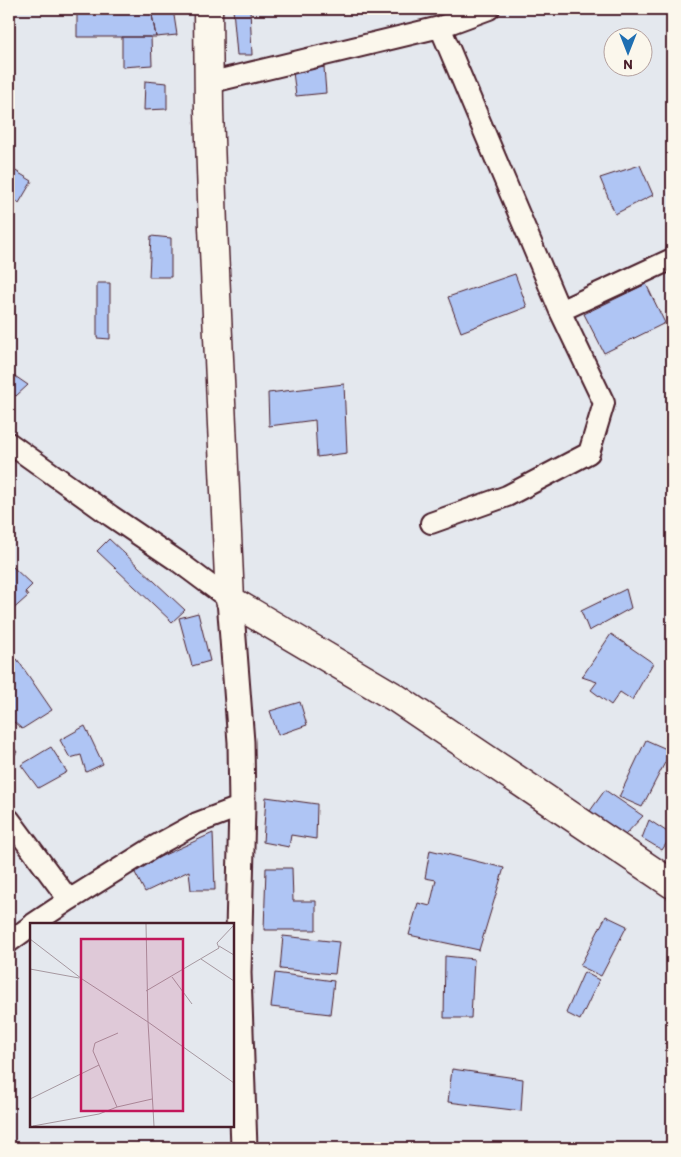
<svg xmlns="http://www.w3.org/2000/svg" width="681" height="1157" viewBox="0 0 681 1157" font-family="Itim,sans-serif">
	<rect width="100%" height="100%" fill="#e4e8ee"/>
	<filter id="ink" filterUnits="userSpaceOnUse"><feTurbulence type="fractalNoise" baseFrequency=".02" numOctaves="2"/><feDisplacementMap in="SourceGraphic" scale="10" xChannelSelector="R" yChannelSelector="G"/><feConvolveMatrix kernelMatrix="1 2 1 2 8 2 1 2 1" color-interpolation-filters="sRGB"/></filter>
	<g filter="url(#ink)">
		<!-- building -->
		<path fill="#afc5f4" stroke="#4a1f2b" d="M77,9H151L156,37H77Z
			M151,9H173L177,35L156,37Z
			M233,9H250L252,55H237Z
			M122,37H151L152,65L122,67Z
			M324,67L326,93L296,96L293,72Z
			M145,81L167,83V109L144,110Z
			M640,165L653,195L615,214L600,178Z
			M9,167L32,181L19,203L9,196Z
			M151,236L171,238V277H149Z
			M515,274L527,307L461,332L448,297Z
			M97,283H110V339L97,338Z
			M646,284L665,323L604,353L584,314Z
			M9,372L28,385L16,396L9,391Z
			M344,384L347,453L317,457L315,420L269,426L268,393Z
			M109,539L185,610L172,622L97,551Z
			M13,567L32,585L25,592L28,596L9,613V570Z
			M626,589L631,608L589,631L581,611Z
			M198,613L210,661L192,666L179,618Z
			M611,634L653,663L632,700L620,692L611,705L591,690L597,682L582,677Z
			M17,659L52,710L22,729L14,722L9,726V664Z
			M300,702L307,725L278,735L270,711Z
			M85,726L103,764L86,772L81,755L70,758L60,740Z
			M646,740L671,751L642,807L619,797Z
			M9,742L17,752L9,762Z
			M51,747L67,772L38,788L21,765Z
			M605,790L643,816L624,836L590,811Z
			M266,797L317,804L316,839L291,835L289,847L263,842Z
			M649,820L672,835L662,850L642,838Z
			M213,833L215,890H191L189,871L145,892L133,869Z
			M430,850L504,868L479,950L409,935L418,903L430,906L436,880L425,878Z
			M266,868H292L293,901H316V930H264Z
			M606,916L627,926L601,976L580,966Z
			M283,936L339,942L335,974L280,969Z
			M445,956L474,959L471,1018H444Z
			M584,972L599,980L580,1020L566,1013Z
			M275,973L334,981L330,1014L271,1007Z
			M452,1069L523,1079L521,1111L448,1102Z"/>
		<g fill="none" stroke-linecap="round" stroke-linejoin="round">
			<defs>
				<path id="minor" d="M440,27L489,9
					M208,83L440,27L560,311
					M9,443L111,516L179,562L230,600
					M431,523L507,496L589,453L604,403L560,311L672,259
					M9,819L69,900
					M33,924L69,900L157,845L197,823L242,806
					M9,942L31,926"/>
				<path id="tertiary" d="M230,600L241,742L242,806L238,973L244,1148"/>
				<path id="secondary" d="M208,9L209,110L213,227L230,600L396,698L672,884"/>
			</defs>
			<!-- minor casing -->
			<use href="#minor" stroke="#4a1f2b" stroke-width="24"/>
			<!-- tertiary casing -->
			<use href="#tertiary" stroke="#4a1f2b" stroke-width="29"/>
			<!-- secondary casing -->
			<use href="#secondary" stroke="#4a1f2b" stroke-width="31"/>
			<!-- minor -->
			<use href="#minor" stroke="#fbf7ec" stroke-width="20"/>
			<!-- tertiary -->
			<use href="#tertiary" stroke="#fbf7ec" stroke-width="25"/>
			<!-- secondary -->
			<use href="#secondary" stroke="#fbf7ec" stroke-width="28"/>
		</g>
	</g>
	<!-- overview -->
	<g transform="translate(30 923)">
		<rect width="204" height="204" fill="#e4e8ee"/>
		<path fill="none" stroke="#a698a0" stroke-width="1" d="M116,1L118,99L204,160M0,16L52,56L118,99L124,203M189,23L204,32M171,36L204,58M0,46L49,55M142,54L162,81M116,68L189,25L187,20L204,2M69,142L87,184L122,176M0,176L69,142L63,128L65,120L88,110M3,203L69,191L87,184"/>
		<path fill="#c2185b" fill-opacity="0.15" stroke="#c2185b" stroke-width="2.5" d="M51,16H153V188H51Z"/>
		<rect width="204" height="204" fill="none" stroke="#4a1f2b" stroke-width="2.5"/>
	</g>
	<!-- margin -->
	<rect width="681" height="1157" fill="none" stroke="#fbf7ec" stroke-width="30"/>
	<rect x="15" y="15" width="651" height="1127" fill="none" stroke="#4a1f2b" stroke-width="2" filter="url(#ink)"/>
	<!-- north arrow -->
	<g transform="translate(628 52) rotate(180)"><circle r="24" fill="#fbf7ec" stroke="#b4a19f"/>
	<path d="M0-4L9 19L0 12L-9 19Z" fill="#1f6fb2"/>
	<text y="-8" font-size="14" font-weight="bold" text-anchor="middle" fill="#4a1f2b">N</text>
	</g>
</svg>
